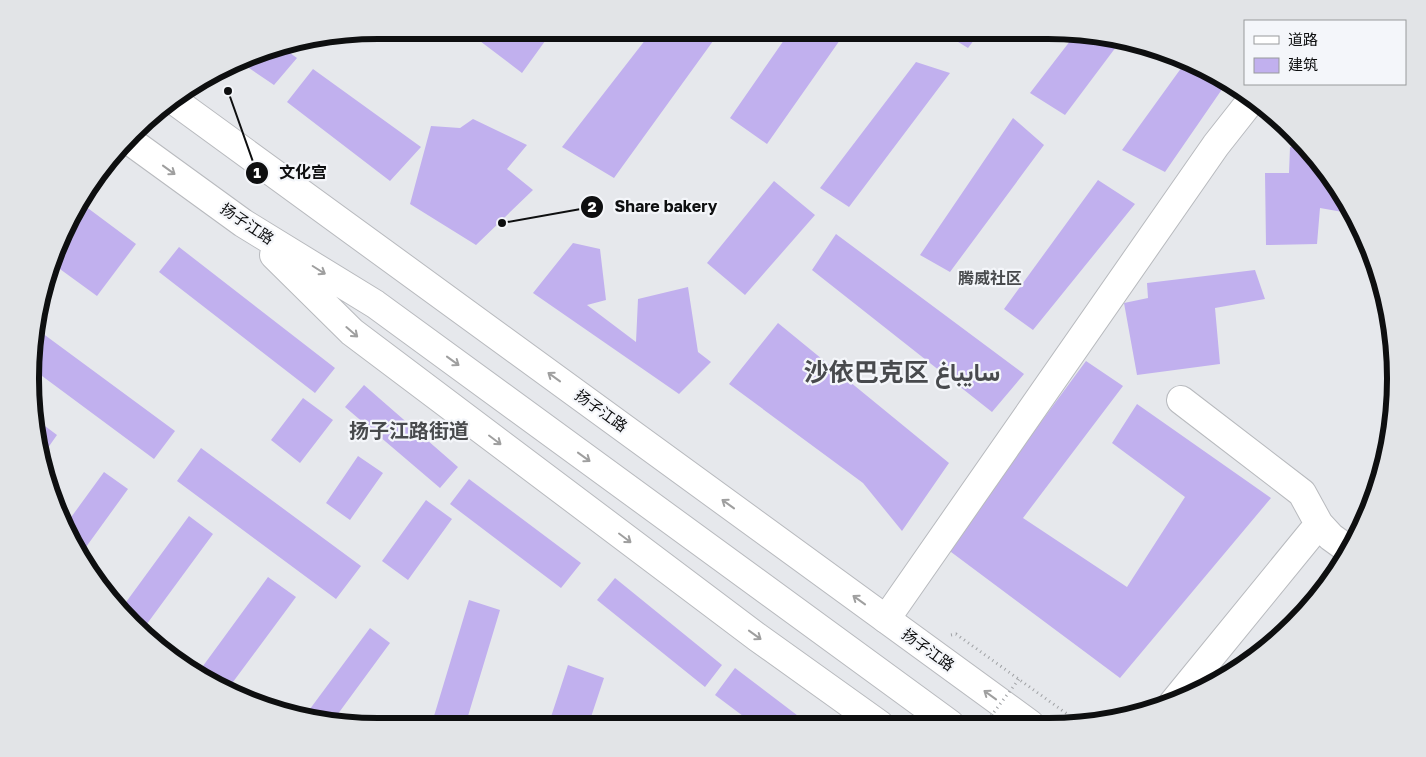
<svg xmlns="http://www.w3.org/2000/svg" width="1426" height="757" viewBox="0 0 1426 757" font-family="'Golos Text',Vazirmatn,'Noto Sans SC',sans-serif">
	<rect width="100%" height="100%" fill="#e6e8ec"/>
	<!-- building -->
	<path fill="#c1b0ee" d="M482,30H553L522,73L476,38Z
		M653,30H721L614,178L562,147Z
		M791,30H847L767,144L730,118Z
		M940,31H981L968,48Z
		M1077,32L1122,39L1065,115L1030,93Z
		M280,46L297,58L274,85L240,62L266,49Z
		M1187,60L1202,66L1227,82L1165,172L1122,150Z
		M916,62L950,73L849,207L820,188Z
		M313,69L421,147L390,181L287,102Z
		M1013,118L1044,145L950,272L920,255Z
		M473,119L527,145L507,169L533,190L476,245L410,204L431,126L460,128Z
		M1290,147L1310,149L1349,205L1354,214L1320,208L1317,244L1266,245L1265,173H1289Z
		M1098,180L1135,204L1033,330L1004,309Z
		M774,181L815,215L745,295L707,263Z
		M81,203L136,244L97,296L53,264Z
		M836,234L1024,374L992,412L812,270Z
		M573,243L600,249L606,300L587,305L636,342L638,299L688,287L698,352L711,362L679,394L533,293Z
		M179,247L335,368L315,393L159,272Z
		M1255,270L1265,299L1215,308L1220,364L1137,375L1124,303L1148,298L1147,283Z
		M778,323L949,463L902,531L863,483L729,384Z
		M38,330L175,431L154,459L34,370Z
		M1086,361L1123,386L1023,518L1127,587L1185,497L1112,443L1137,404L1271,498L1120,678L947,549Z
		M364,385L458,467L440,488L345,407Z
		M303,398L333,420L300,463L271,440Z
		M33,417L57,435L40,459L39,449Z
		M201,448L361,566L336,599L177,481Z
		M358,456L383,473L350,520L326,503Z
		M104,472L128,489L81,554L66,532L64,527Z
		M469,479L581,563L561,588L450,504Z
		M426,500L452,519L408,580L382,561Z
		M189,516L213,534L141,632L132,625L121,609Z
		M268,577L296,597L230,686L203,666Z
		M615,578L722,665L705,687L597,600Z
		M469,600L500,610L465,726H431Z
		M370,628L390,643L332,722L305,718L304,717Z
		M568,665L604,678L588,726H548Z
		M735,668L810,725H755L715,695Z"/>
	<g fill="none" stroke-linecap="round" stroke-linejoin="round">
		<defs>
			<path id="minor" d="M1181,400L1302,493L1319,524L1331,537L1349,550
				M886,619L1216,145L1253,98
				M1173,703L1319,524"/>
			<path id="major" d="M172,99L1030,724
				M130,141L243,223L375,304L950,724
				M274,255L352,332L757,637L880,725"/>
		</defs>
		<!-- minor casing -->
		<use href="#minor" stroke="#b8babe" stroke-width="30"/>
		<!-- major casing -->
		<use href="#major" stroke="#b8babe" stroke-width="30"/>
		<!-- path -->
		<path stroke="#9fa1a4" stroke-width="3" stroke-dasharray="1 4" stroke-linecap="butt" d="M951,635L956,634L1081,724"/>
		<!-- minor -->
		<use href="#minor" stroke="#fff" stroke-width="28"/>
		<!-- major -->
		<use href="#major" stroke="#fff" stroke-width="28"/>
		<!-- path-bridge -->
		<path stroke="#9fa1a4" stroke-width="3" stroke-dasharray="1 4" stroke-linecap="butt" d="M985,724L1019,679"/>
	</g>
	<!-- one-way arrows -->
	<defs><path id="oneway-shaft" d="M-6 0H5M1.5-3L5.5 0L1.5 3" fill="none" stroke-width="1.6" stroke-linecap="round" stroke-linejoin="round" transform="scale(1.25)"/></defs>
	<g stroke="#9f9f9f">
		<use href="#oneway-shaft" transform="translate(169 170) rotate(36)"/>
		<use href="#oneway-shaft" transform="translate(319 270) rotate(32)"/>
		<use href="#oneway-shaft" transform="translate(352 332) rotate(41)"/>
		<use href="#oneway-shaft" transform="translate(453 361) rotate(36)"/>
		<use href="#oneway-shaft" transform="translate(554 377) rotate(-144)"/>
		<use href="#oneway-shaft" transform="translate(495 440) rotate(37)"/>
		<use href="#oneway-shaft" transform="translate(584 457) rotate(36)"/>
		<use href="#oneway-shaft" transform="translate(728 504) rotate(-144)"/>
		<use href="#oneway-shaft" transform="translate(625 538) rotate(37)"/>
		<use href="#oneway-shaft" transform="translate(859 600) rotate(-144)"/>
		<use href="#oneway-shaft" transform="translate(755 635) rotate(36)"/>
		<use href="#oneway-shaft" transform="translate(990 695) rotate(-144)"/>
	</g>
	<g text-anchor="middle" stroke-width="4.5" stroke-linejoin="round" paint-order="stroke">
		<!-- street labels -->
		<g font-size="15" fill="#0e0f10" stroke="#f4f6fa">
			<text transform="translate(247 224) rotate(34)" y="5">扬子江路</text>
			<text transform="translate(601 411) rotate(36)" y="5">扬子江路</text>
			<text transform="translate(928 650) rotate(36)" y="5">扬子江路</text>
		</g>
		<!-- neighbourhood labels -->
		<g font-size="16" font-weight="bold" fill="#484a4d" stroke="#f4f6fa">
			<text x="990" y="284">腾威社区</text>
		</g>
		<!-- district labels -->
		<g font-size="20" font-weight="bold" fill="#484a4d" stroke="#f4f6fa">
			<text x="409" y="438">扬子江路街道</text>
		</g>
		<!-- town labels -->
		<g font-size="25" font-weight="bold" fill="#484a4d" stroke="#f4f6fa">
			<text x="902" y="381">沙依巴克区 سايباغ</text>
		</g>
	</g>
	<!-- crop -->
	<path d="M0 0H1426V757H0ZM378 39H1048A339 339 0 0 1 1387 378V379A339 339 0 0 1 1048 718H378A339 339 0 0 1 39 379V378A339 339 0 0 1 378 39Z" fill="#e2e4e7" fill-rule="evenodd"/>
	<path fill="none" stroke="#0e0f10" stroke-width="6" d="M378 39H1048A339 339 0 0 1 1387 378V379A339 339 0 0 1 1048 718H378A339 339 0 0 1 39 379V378A339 339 0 0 1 378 39Z"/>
	<!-- callouts -->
	<path fill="none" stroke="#0e0f10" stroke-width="2" d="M228 91L257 173M502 223L592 207"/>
	<g fill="#0e0f10" stroke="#f4f6fa" stroke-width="2">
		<circle cx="228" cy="91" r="5"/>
		<circle cx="502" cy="223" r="5"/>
		<circle cx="257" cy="173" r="12"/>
		<circle cx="592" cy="207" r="12"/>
	</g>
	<g font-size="15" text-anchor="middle" font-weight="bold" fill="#fff">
		<text x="257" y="178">1</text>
		<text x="592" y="212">2</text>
	</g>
	<g font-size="16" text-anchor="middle" font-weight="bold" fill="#0e0f10" stroke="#f4f6fa" stroke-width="4.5" stroke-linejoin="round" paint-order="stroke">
		<text x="303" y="178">文化宫</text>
		<text x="666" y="212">Share bakery</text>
	</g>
	<!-- legend -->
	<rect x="1244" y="20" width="162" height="65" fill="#f4f6fa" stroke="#989a9c"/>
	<rect x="1254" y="36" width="25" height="8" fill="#ffffff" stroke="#989a9c"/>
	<text x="1288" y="45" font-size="15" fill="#0e0f10">道路</text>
	<rect x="1254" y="58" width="25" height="15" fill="#c1b0ee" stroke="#989a9c"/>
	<text x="1288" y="70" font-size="15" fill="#0e0f10">建筑</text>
</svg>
